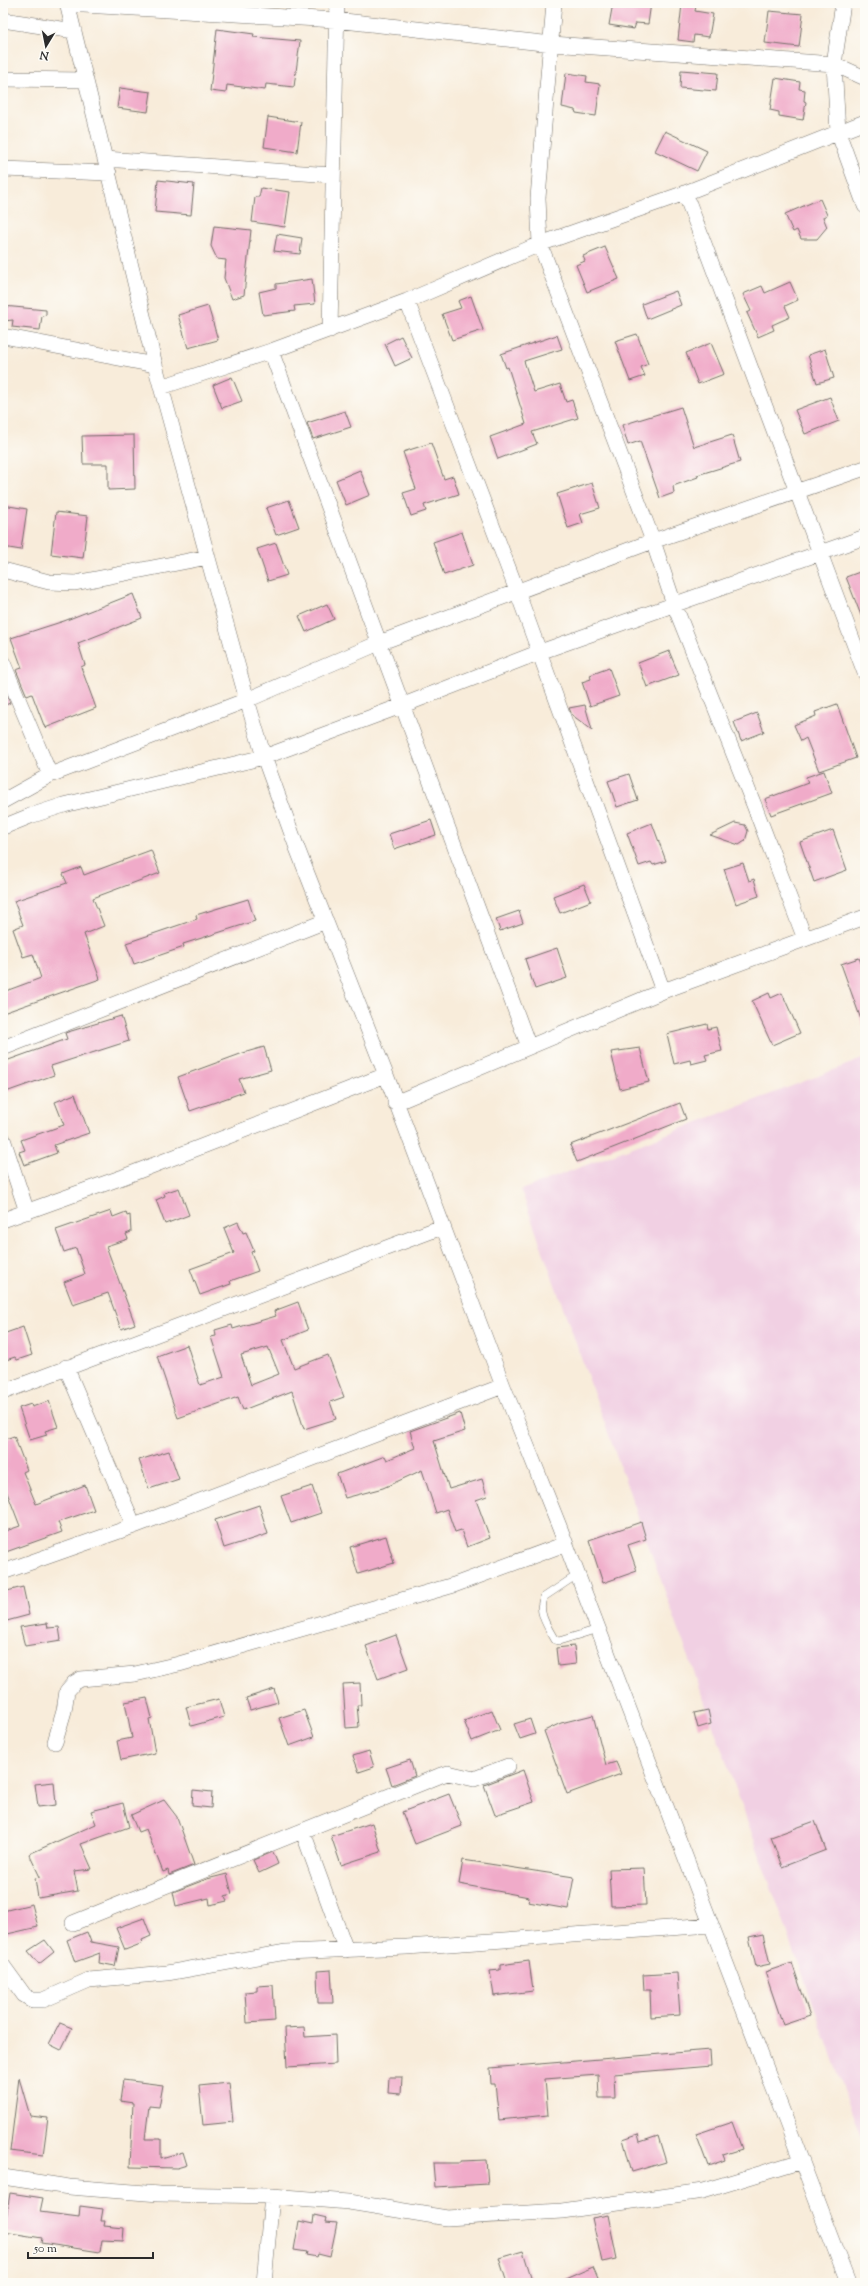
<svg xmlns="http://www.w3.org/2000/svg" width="868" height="2286" viewBox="0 0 868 2286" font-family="'Sorts Mill Goudy',serif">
	<rect width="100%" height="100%" fill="#fdfcf7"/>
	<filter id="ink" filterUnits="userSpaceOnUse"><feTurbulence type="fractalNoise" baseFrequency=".025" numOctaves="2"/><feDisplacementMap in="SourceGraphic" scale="8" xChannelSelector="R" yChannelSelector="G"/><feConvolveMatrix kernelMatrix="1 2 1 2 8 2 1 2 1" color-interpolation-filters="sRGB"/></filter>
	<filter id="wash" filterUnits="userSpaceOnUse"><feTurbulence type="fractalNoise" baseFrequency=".012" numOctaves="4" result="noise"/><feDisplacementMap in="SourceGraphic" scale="16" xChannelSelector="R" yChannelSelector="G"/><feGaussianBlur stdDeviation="0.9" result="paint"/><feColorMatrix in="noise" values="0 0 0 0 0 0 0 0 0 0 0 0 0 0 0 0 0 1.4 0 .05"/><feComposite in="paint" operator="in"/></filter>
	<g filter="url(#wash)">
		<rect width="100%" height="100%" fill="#f8ecda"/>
		<!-- built -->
		<path fill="#f1d0e3" d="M865,1058V2149L521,1190Z"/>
		<g id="blocks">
			<!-- building -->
			<path fill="#f0abc9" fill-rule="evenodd" d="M613,3H651L648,24L636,23L634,29L609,25Z
				M682,4L696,6L695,11L713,14L709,37L694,35L693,42L678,40Z
				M769,11L803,14L799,47L765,43Z
				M217,29L254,34L253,37L300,41L294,87L266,84L265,90L227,85L226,93L210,91Z
				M681,70L718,73L716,91L680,88Z
				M566,73L587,76L586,82L600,84L596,116L576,113L575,110L562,107Z
				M775,78L800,82L799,89L805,90L804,101L806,102L803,120L779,116V112L770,110Z
				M120,88L151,92L148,112L117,108Z
				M268,117L301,122L297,152L264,147Z
				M665,131L707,151L697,171L655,151Z
				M158,180L194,184L191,215L155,212Z
				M261,188L290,192L285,227L252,222L255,197H259Z
				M820,199L827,215L823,217L827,227L817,239H801L797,230L793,232L785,214Z
				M214,226L251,230L244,295L232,299L224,278L226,260L217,259L211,246Z
				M277,234L302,238L300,254L274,251Z
				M605,247L619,279L587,292L576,265L585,261L583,256Z
				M312,279L315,304L294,306L295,311L263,315L259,292L276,288V284Z
				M790,282L798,300L785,306L790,317L772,325L774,330L758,337L747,313L751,311L743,294L762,286L765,293Z
				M676,291L681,305L647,319L642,304Z
				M471,296L483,330L452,340L442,314L461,308L458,301Z
				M3,306L46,310V315L42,316L40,330L12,327L13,320L3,321Z
				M208,306L218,340L188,348L178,315Z
				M637,334L648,364L641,367L645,376L630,381L615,341Z
				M557,335L562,349L524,361L534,392L560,384L566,402L572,400L578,418L532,432L537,444L498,459L490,437L526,424L508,367L506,368L501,354Z
				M401,336L412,358L395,366L385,344Z
				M711,343L724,374L698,384L686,353Z
				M825,349L834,378L817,383L808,355Z
				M232,377L242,401L222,408L213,385Z
				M830,397L839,421L805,434L795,410Z
				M681,407L694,447L732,435L740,462L697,475L698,477L673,486L674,493L660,498L640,441L628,445L622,425Z
				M345,411L351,427L313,439L307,423Z
				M134,435L135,489L108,490V464H83L82,436Z
				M431,443L444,479L453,476L459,494L424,505L426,511L411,516L403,493L416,489L403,452Z
				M360,470L370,495L346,505L336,480Z
				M592,483L600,508L580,514L583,523L568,528L557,494Z
				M289,500L299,527L276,535L266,508Z
				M3,505L27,509L21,550L3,547Z
				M56,512L88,516L83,558L51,554Z
				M462,532L473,565L444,575L433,542Z
				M276,543L287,575L268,581L257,549Z
				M865,570V623H864L846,577Z
				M133,594L142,618L78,643L85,665L81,667L96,708L45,728L32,694L27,696L16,670L22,668L11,638L64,621Z
				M327,604L334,619L306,632L299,616Z
				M669,651L679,675L647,687L638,663Z
				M609,668L619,696L590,706L582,682L591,679L590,675Z
				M3,686L10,703L3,706Z
				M837,704L856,758L819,771L806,738L801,741L794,725L816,716L815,712Z
				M585,705L592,730L572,715L569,708Z
				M757,713L764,732L741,741L734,722Z
				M824,771L832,793L771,815L765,799L808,783L806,777Z
				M629,774L638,800L617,807L608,781Z
				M431,820L436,835L394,849L389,834Z
				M652,823L666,861L653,865L651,862L639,866L627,833Z
				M735,823L745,825L748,831L745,841L739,845L710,835Z
				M833,830L847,870L814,882L800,842Z
				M151,850L160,873L93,898L104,926L84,934L100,979L3,1013V992L41,978L33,954L23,957L13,929L23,925L14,901L67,883L63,874L81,867L84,875Z
				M743,863L749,881L754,879L759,896L736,904L724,869Z
				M584,884L591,901L560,913L553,896Z
				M248,899L255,921L183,944L184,947L134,964L126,943L197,919L196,915Z
				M519,911L523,923L500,931L496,919Z
				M557,948L567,978L535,989L525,959Z
				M859,958L862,965L865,964V1025H863L841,964Z
				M769,993L771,998L782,993L800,1033L772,1045L752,1001Z
				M121,1016L129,1041L51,1066L54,1075L3,1093V1062L67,1039L65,1033L68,1032Z
				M707,1024L708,1029L716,1027L722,1051L705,1055L707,1060L691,1064L690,1060L674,1064L667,1034Z
				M264,1047L271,1070L239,1079L244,1092L190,1111L178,1077L243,1053Z
				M640,1048L649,1082L620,1089L611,1052Z
				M75,1094L89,1133L54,1145L57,1153L24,1165L19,1152L25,1150L21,1140L64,1125L55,1102Z
				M680,1103L686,1119L577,1162L570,1145Z
				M179,1188L189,1215L165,1224L156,1200L165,1196L164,1193Z
				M111,1211L113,1217L126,1212L127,1216L130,1215L131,1232L126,1234L128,1239L106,1246L135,1324L121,1329L108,1293L73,1305L64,1282L85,1274L76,1248L64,1252L56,1230Z
				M238,1222L243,1233L246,1232L254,1251L251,1252L258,1271L230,1281L231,1284L200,1295L190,1269L234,1253L224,1228Z
				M298,1302L308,1330L283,1340L294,1368L328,1355L344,1397L330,1402L336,1419L304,1429L292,1391L243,1410L238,1397L178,1418L157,1356L187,1345L200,1385L224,1377L211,1337L216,1336L215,1330L232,1325L233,1329L276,1316L274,1311ZM268,1347L279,1374L251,1385L241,1355Z
				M23,1327L32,1355L17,1360L15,1357L3,1361V1334Z
				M49,1401L58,1427L45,1431L47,1435L30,1440L19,1408L31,1404L32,1407Z
				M460,1413L465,1431L434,1441L449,1489L482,1479L487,1496L476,1500L490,1538L467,1547L461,1530L455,1532L447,1509L436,1513L422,1470L383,1488L345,1498L337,1474L385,1456L387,1460L415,1448L410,1431Z
				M14,1436L27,1470L23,1472L36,1504L85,1485L94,1510L58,1522L62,1532L3,1553V1532L20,1526L3,1482V1440Z
				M169,1451L179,1479L149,1489L139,1460Z
				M312,1486L321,1513L291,1523L281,1496Z
				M259,1505L268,1534L224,1548L215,1520Z
				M641,1522L646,1539L628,1545L637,1571L603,1583L589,1540Z
				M386,1536L394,1563L358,1574L350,1547Z
				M23,1587L29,1615L3,1622V1592Z
				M47,1623L48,1628L59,1627L61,1640L25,1646L20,1627Z
				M396,1635L408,1668L378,1679L366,1646Z
				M574,1646L576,1664L558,1666L556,1648Z
				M360,1683L361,1705H357L359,1727L346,1728L343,1684Z
				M274,1689L278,1702L250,1710L246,1698Z
				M147,1698L152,1718L149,1719L155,1753L121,1760L117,1741L132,1738L125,1702Z
				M219,1699L224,1717L191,1726L186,1707Z
				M304,1710L314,1737L289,1746L279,1718Z
				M492,1710L500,1730L472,1741L464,1721Z
				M708,1710L711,1724L698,1728L694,1713Z
				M593,1715L606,1765L616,1762L621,1774L567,1794L544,1731L561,1723Z
				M530,1719L535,1734L520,1739L514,1724Z
				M369,1751L374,1767L359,1772L353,1756Z
				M410,1760L415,1776L392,1785L386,1768Z
				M523,1770L534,1802L495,1815L484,1785Z
				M54,1782L56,1805L38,1807L35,1784Z
				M193,1790L212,1792L211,1808L192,1806Z
				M449,1794L462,1826L415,1844L402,1812Z
				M164,1800L177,1817L194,1865L169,1875L168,1870L163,1872L146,1829L138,1832L131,1815Z
				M123,1803L129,1827L81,1844L92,1869L74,1871L78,1891L38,1898L35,1878L40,1877L29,1854L96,1824L91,1811Z
				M815,1821L826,1850L782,1867L771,1837Z
				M372,1823L381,1852L341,1865L331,1836Z
				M273,1852L278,1864L259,1873L253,1860Z
				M463,1860L574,1877L568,1909L528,1902L529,1897L459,1884Z
				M644,1868L646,1905L611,1906L609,1869Z
				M227,1874L232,1894L225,1896L227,1901L210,1905L209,1898L176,1906L173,1892L207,1879Z
				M32,1904L38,1927L3,1935V1911Z
				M144,1918L151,1936L142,1940L143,1943L125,1950L116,1928Z
				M87,1932L91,1942L119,1947L115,1966L99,1963L100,1953L75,1962L67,1940Z
				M763,1934L770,1964L756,1967L749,1937Z
				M45,1940L54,1952L39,1964L28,1951Z
				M529,1961L533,1991L494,1996L490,1971L500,1970V1965Z
				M792,1963L810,2016L783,2025L765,1972Z
				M331,1970L333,2003H318L317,1971Z
				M677,1973L680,2015L651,2017L650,1990H644L643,1975Z
				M273,1985L275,2021L247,2023L245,1992L257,1991V1986Z
				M60,2023L72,2028L61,2050L49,2044Z
				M304,2027L305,2037L335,2035L336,2064L287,2067L285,2028Z
				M710,2050L711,2066L614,2074L615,2098H599L598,2075L545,2079L548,2115L499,2120L495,2084H491L490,2068Z
				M389,2077H402L401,2094L388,2093Z
				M19,2078L30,2116L48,2118L43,2155L10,2151Z
				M123,2080L163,2085L159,2107L149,2106L145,2139H161V2158L183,2152L187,2165L177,2168L130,2167L133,2103L120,2101Z
				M229,2083L233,2122L203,2125L199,2086Z
				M732,2122L742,2149L723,2155L725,2160L708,2166L696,2134Z
				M638,2134L640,2142L658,2136L666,2162L632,2172L623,2139Z
				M486,2160L488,2184L435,2187L433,2163H460V2161Z
				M10,2193L43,2198L40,2212L79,2217L80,2206L103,2209L101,2221H105L104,2226L124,2228L123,2241L102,2240L100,2252L41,2243L42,2238L4,2232Z
				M314,2215L327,2218L326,2222L337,2223L330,2257L318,2254L317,2257L306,2255L307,2252L294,2250L299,2221L313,2224Z
				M608,2215L617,2259L602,2262L592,2218Z
				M523,2251L533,2283H507L499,2258Z
				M593,2267L600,2283H556Z"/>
		</g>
	</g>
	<g filter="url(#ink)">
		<use href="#blocks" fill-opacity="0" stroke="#736f68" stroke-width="1"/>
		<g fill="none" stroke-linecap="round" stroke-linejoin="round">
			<defs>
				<path id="service" d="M577,1575L544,1597C536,1610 548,1628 555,1640L559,1641L598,1629"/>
				<path id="minor" d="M67,3L155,365L247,700L264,757L297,848L386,1075L503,1386L559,1526L848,2283
					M554,3L538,198L540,244L653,541L674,604L754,805L805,939
					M843,3L834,64L838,132L865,206
					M67,4L335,20L552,44L834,64L865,78
					M3,20L74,31
					M3,79L85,80
					M105,159L332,175
					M3,169L109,173
					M685,193L865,673
					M407,301L517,591L663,991
					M330,330L337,3
					M3,336L155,365
					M271,351L529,1047
					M161,387L271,351L407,301L540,244L685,193L865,122
					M3,570L49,582L75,583L208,557
					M3,663L50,775
					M3,801L50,775L247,700L379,643L653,541L865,468
					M3,827L30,816L64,805L264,757L401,706L540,652L865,537
					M3,1048L326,921
					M395,1103L663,991L865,917
					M3,1139L27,1212
					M3,1220L123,1177L386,1075
					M66,1367L134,1526
					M3,1392L442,1227
					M3,1572L134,1526L503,1386
					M55,1742L64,1711L67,1691L74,1683L81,1679L135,1674L179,1664L454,1585L565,1544
					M303,1832L346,1950
					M73,1923L439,1776L448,1773L474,1779L508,1766
					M3,1966L24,1995L32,2000H43L89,1980L167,1973L286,1952L407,1947L711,1925
					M3,2177L69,2187L159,2194L272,2196L349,2202L447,2218L562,2211L703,2191L802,2161
					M264,2283L272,2196"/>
			</defs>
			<!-- service casing -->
			<use href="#service" stroke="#736f68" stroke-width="8"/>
			<!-- minor casing -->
			<use href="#minor" stroke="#736f68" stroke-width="16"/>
			<!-- service -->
			<use href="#service" stroke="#fff" stroke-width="7"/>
			<!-- minor -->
			<use href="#minor" stroke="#fff" stroke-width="15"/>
		</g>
	</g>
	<!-- margin -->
	<rect width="868" height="2286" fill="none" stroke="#fdfcf7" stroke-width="16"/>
	<!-- north arrow -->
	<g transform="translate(46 46) rotate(190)" stroke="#fdfcf7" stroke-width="3" paint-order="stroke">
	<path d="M0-3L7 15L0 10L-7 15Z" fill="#2b2b2b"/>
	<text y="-6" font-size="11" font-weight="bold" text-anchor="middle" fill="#2b2b2b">N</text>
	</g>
	<!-- scale -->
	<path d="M28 2252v6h125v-6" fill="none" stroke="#2b2b2b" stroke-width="2"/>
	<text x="34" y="2252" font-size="12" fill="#2b2b2b" stroke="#fdfcf7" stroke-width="3" paint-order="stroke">50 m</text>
</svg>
